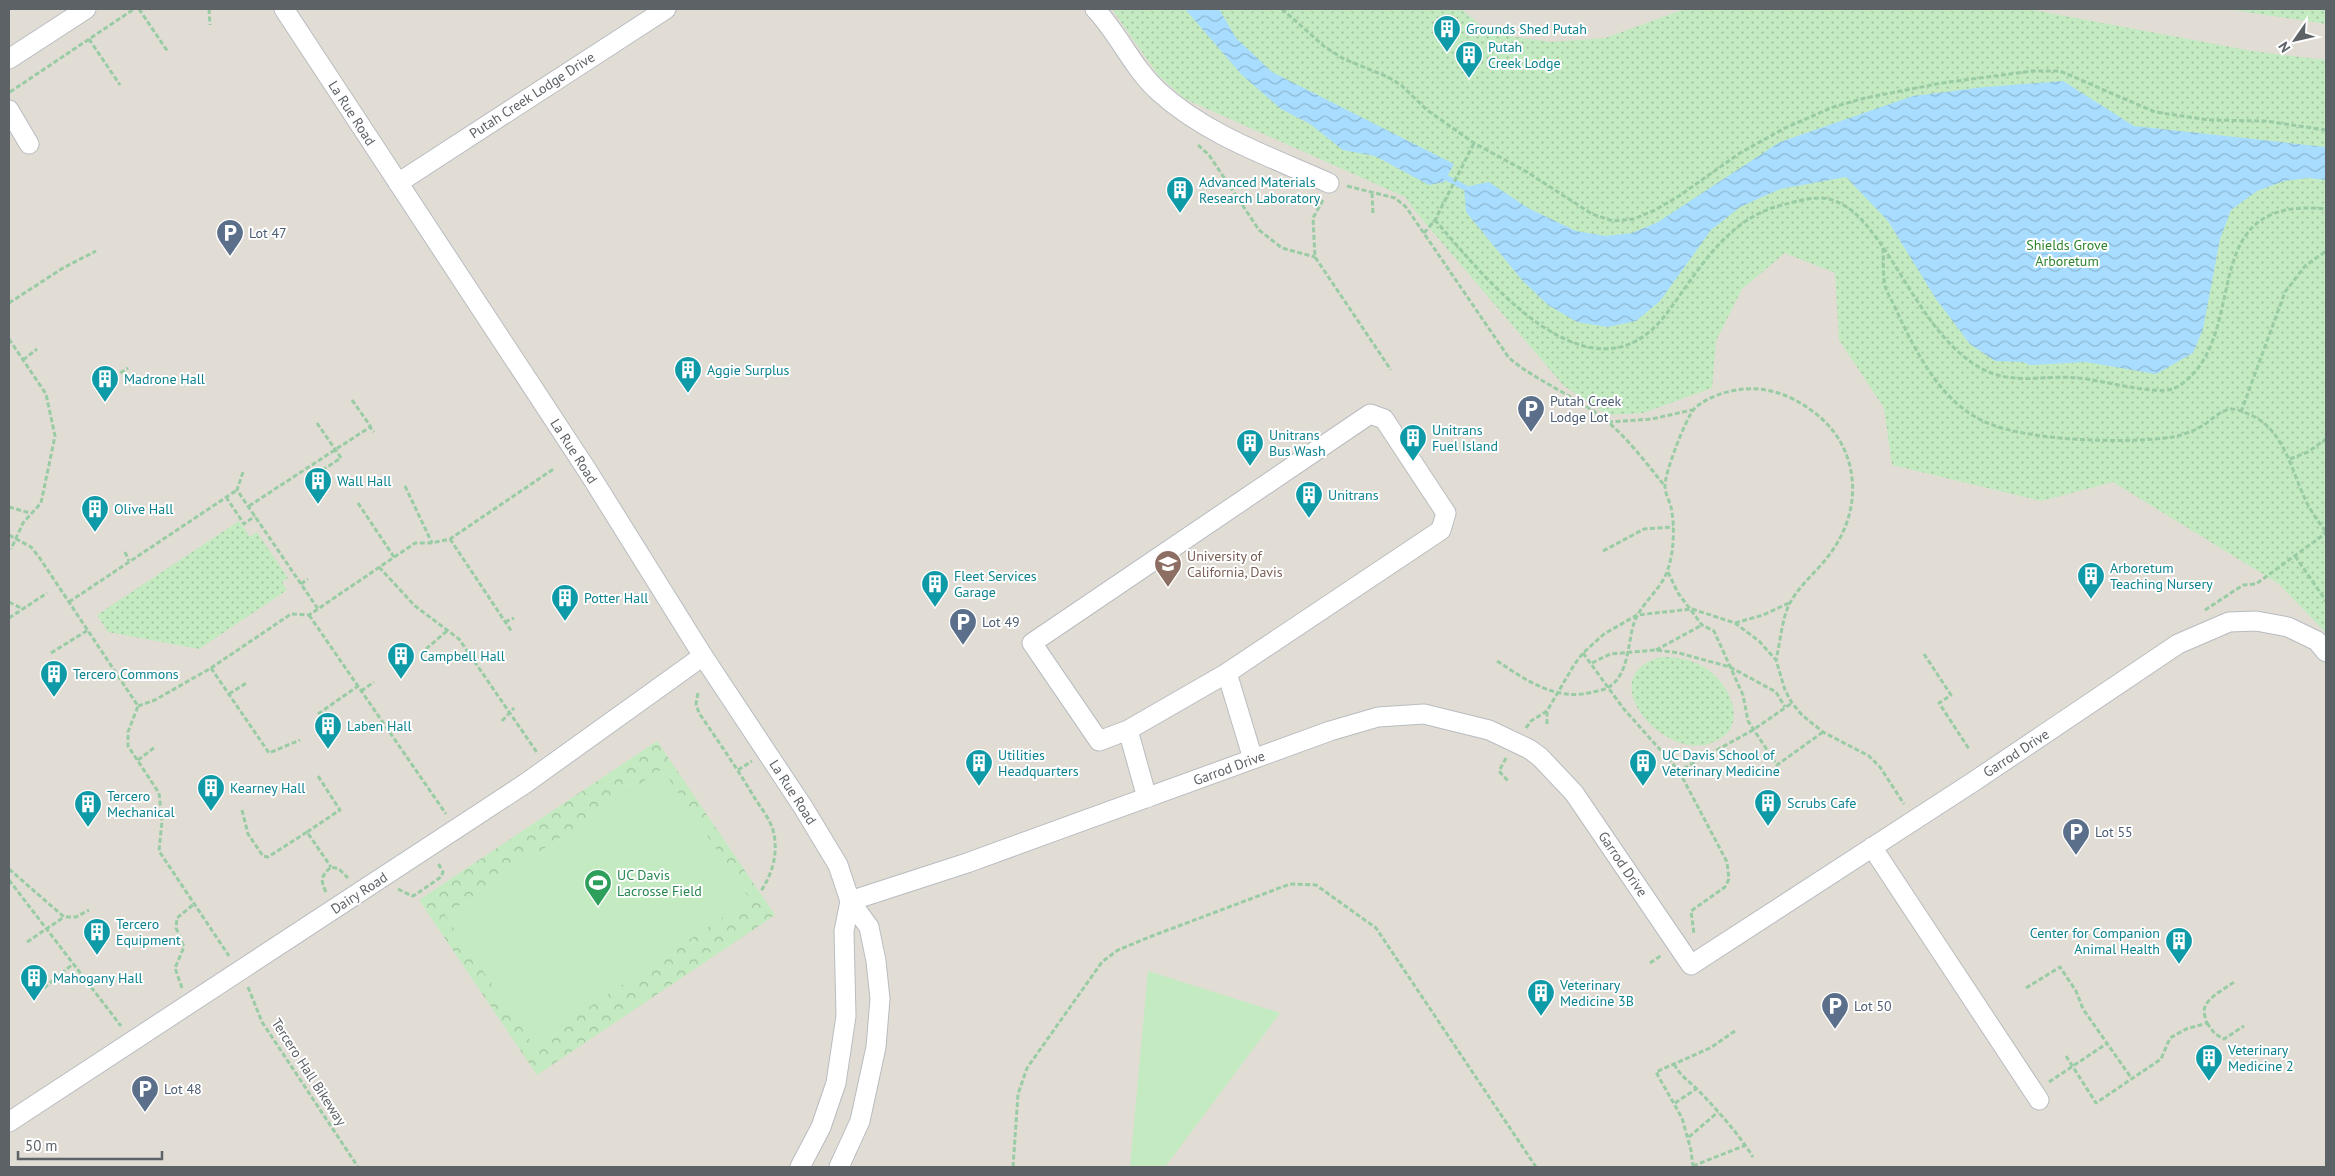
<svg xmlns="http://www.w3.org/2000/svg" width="2335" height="1176" viewBox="0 0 2335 1176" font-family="'PT Sans',sans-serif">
	<defs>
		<pattern id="grass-dots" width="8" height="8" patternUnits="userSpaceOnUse" patternTransform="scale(1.25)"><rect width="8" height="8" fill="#c3eac1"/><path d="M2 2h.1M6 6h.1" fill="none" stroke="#a2c1a1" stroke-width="1.8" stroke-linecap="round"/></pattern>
		<pattern id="forest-crowns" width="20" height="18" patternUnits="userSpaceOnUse" patternTransform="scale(1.25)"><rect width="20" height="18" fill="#c3eac1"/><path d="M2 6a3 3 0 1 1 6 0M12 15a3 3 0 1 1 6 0" fill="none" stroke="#a2c1a1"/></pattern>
		<pattern id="water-waves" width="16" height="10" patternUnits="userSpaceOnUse" patternTransform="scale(1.25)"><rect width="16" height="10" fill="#a8ddff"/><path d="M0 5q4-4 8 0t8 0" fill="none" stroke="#8cb7d2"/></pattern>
	</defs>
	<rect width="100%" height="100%" fill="#f1eee6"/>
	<!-- education -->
	<path fill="#e1ddd4" d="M9,9H2326V1167H9Z"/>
	<!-- grass -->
	<path fill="url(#grass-dots)" d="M1112,9H1461L1490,33L1550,42L1605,38L1685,9H2028L2252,51L2326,60V633L2279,584L2113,482L2041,501L1892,465L1884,408L1839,340L1835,273L1785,253L1742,289L1716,341L1712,388L1643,413L1608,415L1564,386L1415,211L1405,197L1185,99L1158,75Z
		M2226,9H2326V24Z
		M239,521L250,537L257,532L288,578L282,582L287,590L199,649L108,632L97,615Z
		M1662,657C1677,657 1689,659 1702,666C1728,680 1751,724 1716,741C1666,767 1588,675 1662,657Z"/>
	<!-- forest -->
	<path fill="url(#forest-crowns)" d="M657,741L775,915L537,1075L419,900Z"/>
	<!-- pitch -->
	<path fill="#c3eac1" d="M662,769L750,899L533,1045L445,915Z
		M1148,971L1280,1013L1165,1167H1130Z"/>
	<!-- water -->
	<path fill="url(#water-waves)" d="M1185,9H1219L1236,38L1272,72L1454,164L1444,182L1429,185L1375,156L1343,150L1310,124L1281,109L1241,74Z
		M2063,81L2134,126L2326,147V180L2308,178L2284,181L2257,191L2231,210L2220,239L2203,329L2193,353L2156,374L2086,362L2030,365L2023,362L1995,361L1970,344L1936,299L1888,221L1846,177L1780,189L1740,207L1711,230L1660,301L1636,321L1608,327L1577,322L1548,305L1522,280L1466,212L1464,187L1489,182L1528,208L1576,231L1606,236L1632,233L1658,222L1780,142L1913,96L1985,87Z"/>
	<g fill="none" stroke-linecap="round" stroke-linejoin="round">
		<!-- stream -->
		<path stroke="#a8ddff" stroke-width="5.5" d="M1441,175L1464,187"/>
		<defs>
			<path id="minor" d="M284,9L587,470L703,656L803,807L838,865L850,901L869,927L876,961L880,999L876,1047L860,1121L839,1167
				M1095,9C1119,34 1132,67 1158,91C1206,135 1271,157 1329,183
				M9,59L86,9
				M9,110L29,144
				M398,183L666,9
				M1370,414L1384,419L1446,513L1441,530L1227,673L1128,730L1099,741L1032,643Z
				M1227,673L1253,759
				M1128,730L1147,798
				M1872,847L2039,1100
				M850,901L967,863L1330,731L1378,717L1424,714L1489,730L1529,749L1540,757L1574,793L1691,965L1973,782L2178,644L2229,622L2256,621L2288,627L2317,641L2326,652
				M9,1122L526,783L703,656
				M800,1167L821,1127L836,1083L846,1016L844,931L850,901"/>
		</defs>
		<!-- minor casing -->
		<use href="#minor" stroke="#b8bcc0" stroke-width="21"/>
		<!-- path -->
		<path stroke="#99cca5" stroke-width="3" stroke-dasharray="5 2.5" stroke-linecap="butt" d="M139,9L168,52
			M209,9L210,25
			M1282,9L1325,47L1344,59L1388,77L1401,85L1427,110L1474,143L1527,172L1592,214L1613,221L1634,219L1655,210L1679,196L1740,153L1785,128L1833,107L1865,98L1942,83L2032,71H2060L2155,112L2209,120L2265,121L2326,130
			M89,39L120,85
			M10,92L134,9
			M1198,145L1209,155L1259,230L1282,248L1315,257
			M1347,186L1395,198L1406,207L1509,358C1539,383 1578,397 1608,422C1629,440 1647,464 1664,485
			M1372,193L1373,214
			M1323,200L1313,218L1315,257L1391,370
			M1435,220C1485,278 1592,413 1667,313C1699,270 1726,219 1782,205C1799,201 1818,194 1835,201C1855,209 1866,224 1878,240C1910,284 1940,355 1994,374C2022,383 2050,375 2078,378C2101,380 2154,395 2173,389C2180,386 2187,380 2192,375C2247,318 2199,196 2326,209
			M1424,233L1435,220L1474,143
			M1883,248C1884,260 1882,277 1886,289C1890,298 1895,307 1899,316C1919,358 1944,406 1990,424C2032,441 2128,444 2173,437C2182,435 2194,431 2202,426C2211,421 2220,410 2231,409C2238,409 2247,413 2253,416C2284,431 2292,472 2306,501C2311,512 2319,522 2326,532
			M9,303L63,268L96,251
			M9,339L46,394L55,436L41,503L23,523L11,549
			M23,360L37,349
			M114,377L128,368
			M352,400L371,427
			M2241,412L2285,292L2305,266L2326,251
			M1608,422L1652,419L1692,410
			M2290,459L2308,452L2326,439
			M243,472L237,490L318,609
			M314,479L312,477L341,458L317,423
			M405,486L432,543
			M226,497L244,524L255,516
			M358,503L394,557
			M249,506L370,427L374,432
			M9,507L30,513
			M9,535L31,547L39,557L138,706L128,732V746L159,793L162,821L159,851L229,956
			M450,539L512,632
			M1603,551L1644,529L1673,527
			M125,552L129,561
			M2295,556L2326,601
			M379,567L415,606L459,639L538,754
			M1668,572L1678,593L1702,625L1714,631L1743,695L1748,721L1777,765L1823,732
			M301,584L308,579
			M9,602L23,609
			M69,602L237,490
			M2205,610L2243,585L2256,584L2326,533
			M309,615L446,814
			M9,618L47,593
			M505,622L514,618
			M1735,623L1763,615L1789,603
			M426,649L448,630
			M1656,650L1702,625
			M51,653L88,630
			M1583,653L1623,708L1679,771L1753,730L1792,703
			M1924,654L1951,695L1939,703L1969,749
			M1497,661C1526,680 1556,702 1593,692C1598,691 1604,690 1609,687C1628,675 1628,645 1633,626C1639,604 1661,591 1668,569C1674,551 1675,526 1671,507C1669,500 1665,493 1665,487C1664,474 1686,418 1694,409C1706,397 1729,390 1745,389C1774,387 1799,399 1821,418C1860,453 1862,509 1832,551C1820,569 1800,584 1790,603C1782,617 1780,644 1776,660
			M1592,663L1610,654L1656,650L1679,653L1730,667L1776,692L1785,707
			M211,668L269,753L300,740
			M361,691L374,682
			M698,693L696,704L699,713C718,741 737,768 754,797C761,808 771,820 774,834C778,855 772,874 761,891
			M229,694L248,682
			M138,706L155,700L211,668L291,614L309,615L415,543H432L450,539L555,468
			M318,714L358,686
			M502,721L514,708
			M1547,724V711
			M1526,728L1531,721L1547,711L1574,665L1583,653L1604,634L1637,615L1692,609L1735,623L1759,641L1776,660L1785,690L1792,703L1802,715L1823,732L1869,756L1880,767L1904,804
			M1506,758L1499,771L1509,782
			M138,760L155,747
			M738,770L752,761
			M1679,771L1727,862L1729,879L1725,887L1691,911L1694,934
			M242,810L248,834L263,856L268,857L307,832L331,867
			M307,832L340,810L318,776
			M9,869L64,917H76L89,910
			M9,880L121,1026
			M398,889L412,896L415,895L441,877L443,872L438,863
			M326,892C320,880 321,876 331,867L339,869L348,878
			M27,942L64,917
			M1650,963L1662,955
			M248,987L262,1022L358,1167
			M44,988L73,964
			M182,988L175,968L184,947L176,928L177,918L194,904
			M2026,988L2060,967L2076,991L2083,1009L2132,1079
			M2207,1023L2215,1034L2224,1039L2244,1026
			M2066,1056L2096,1103L2161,1059L2170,1038L2186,1029L2207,1023C2206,1020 2204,1014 2204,1011C2205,998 2225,989 2234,982
			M1674,1064C1680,1076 1689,1081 1698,1090C1718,1111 1738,1133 1753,1157
			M2049,1082L2106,1044
			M1675,1103L1696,1089
			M1689,1137L1718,1112
			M1693,1166L1746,1145
			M1013,1167L1018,1094L1027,1068L1102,962L1118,950L1152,936L1290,884L1316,885L1376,928L1536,1167
			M1693,1167L1691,1150L1682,1118L1656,1072L1710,1048L1735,1031"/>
		<!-- minor -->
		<use href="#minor" stroke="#fff" stroke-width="19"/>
	</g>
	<!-- icons -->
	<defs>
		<symbol id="building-pin" viewBox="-11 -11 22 30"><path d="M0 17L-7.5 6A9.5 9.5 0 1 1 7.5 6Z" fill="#0f9aa8" stroke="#fff"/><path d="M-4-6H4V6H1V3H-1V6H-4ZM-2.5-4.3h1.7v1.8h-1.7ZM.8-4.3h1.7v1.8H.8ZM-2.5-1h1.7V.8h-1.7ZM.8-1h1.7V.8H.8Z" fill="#fff"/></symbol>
		<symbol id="parking-pin" viewBox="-11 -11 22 30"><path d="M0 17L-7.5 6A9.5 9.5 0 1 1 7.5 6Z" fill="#5c6f8a" stroke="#fff"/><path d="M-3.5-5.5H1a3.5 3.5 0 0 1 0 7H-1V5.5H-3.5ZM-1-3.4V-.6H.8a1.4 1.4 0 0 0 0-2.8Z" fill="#fff"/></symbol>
		<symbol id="university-pin" viewBox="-11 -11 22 30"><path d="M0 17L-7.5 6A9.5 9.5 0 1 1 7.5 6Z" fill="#8d6e63" stroke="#fff"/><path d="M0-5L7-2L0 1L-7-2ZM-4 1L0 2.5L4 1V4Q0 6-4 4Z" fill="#fff"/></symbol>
		<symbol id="stadium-pin" viewBox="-11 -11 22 30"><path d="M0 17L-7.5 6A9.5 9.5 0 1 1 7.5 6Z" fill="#2e9e5b" stroke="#fff"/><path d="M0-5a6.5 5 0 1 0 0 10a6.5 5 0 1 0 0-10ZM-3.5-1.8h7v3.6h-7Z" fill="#fff"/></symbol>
	</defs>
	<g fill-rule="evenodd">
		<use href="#building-pin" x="1431" y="13" width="32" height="43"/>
		<use href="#building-pin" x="1453" y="39" width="32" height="43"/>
		<use href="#building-pin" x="1164" y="174" width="32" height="43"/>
		<use href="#parking-pin" x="214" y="217" width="32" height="43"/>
		<use href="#building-pin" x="672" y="354" width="32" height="43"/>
		<use href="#building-pin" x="89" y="363" width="32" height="43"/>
		<use href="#parking-pin" x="1515" y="393" width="32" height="43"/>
		<use href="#building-pin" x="1397" y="422" width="32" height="43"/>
		<use href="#building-pin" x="1234" y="427" width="32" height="43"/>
		<use href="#building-pin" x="302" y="465" width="32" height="43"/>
		<use href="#building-pin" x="1293" y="479" width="32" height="43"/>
		<use href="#building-pin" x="79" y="493" width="32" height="43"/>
		<use href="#university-pin" x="1152" y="548" width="32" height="43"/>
		<use href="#building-pin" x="2075" y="560" width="32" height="43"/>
		<use href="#building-pin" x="919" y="568" width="32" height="43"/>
		<use href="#building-pin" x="549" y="582" width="32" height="43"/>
		<use href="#parking-pin" x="947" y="606" width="32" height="43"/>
		<use href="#building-pin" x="385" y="640" width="32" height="43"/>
		<use href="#building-pin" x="38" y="658" width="32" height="43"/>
		<use href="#building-pin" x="312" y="710" width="32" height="43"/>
		<use href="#building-pin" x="963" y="747" width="32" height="43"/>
		<use href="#building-pin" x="1627" y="747" width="32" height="43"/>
		<use href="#building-pin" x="195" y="772" width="32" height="43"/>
		<use href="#building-pin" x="1752" y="787" width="32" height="43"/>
		<use href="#building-pin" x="72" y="788" width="32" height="43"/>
		<use href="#parking-pin" x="2060" y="816" width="32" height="43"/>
		<use href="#stadium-pin" x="582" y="867" width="32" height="43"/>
		<use href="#building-pin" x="81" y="916" width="32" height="43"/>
		<use href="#building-pin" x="2163" y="925" width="32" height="43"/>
		<use href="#building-pin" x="18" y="962" width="32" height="43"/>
		<use href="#building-pin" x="1525" y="977" width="32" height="43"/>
		<use href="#parking-pin" x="1819" y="990" width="32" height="43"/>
		<use href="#building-pin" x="2193" y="1042" width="32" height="43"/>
		<use href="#parking-pin" x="129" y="1073" width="32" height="43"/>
	</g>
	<g text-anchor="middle" stroke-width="4" stroke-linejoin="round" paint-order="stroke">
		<!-- culture labels -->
		<g font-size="14" fill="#0d838f" stroke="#fff" text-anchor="start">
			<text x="1466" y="34">Grounds Shed Putah</text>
			<text x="1488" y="52">Putah<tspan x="1488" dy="16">Creek Lodge</tspan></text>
			<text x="1199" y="187">Advanced Materials<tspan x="1199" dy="16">Research Laboratory</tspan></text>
			<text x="707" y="375">Aggie Surplus</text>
			<text x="124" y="384">Madrone Hall</text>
			<text x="1432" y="435">Unitrans<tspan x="1432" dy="16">Fuel Island</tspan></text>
			<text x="1269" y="440">Unitrans<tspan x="1269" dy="16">Bus Wash</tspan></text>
			<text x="337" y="486">Wall Hall</text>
			<text x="1328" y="500">Unitrans</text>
			<text x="114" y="514">Olive Hall</text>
			<text x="2110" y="573">Arboretum<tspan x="2110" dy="16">Teaching Nursery</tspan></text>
			<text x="954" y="581">Fleet Services<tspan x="954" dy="16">Garage</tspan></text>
			<text x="584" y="603">Potter Hall</text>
			<text x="420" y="661">Campbell Hall</text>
			<text x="73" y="679">Tercero Commons</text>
			<text x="347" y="731">Laben Hall</text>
			<text x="998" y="760">Utilities<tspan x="998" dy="16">Headquarters</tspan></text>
			<text x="1662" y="760">UC Davis School of<tspan x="1662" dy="16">Veterinary Medicine</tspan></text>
			<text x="230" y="793">Kearney Hall</text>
			<text x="107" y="801">Tercero<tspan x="107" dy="16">Mechanical</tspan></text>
			<text x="1787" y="808">Scrubs Cafe</text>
			<text x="116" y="929">Tercero<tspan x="116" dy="16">Equipment</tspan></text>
			<text x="2160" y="938" text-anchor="end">Center for Companion<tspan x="2160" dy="16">Animal Health</tspan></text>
			<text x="53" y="983">Mahogany Hall</text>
			<text x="1560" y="990">Veterinary<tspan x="1560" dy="16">Medicine 3B</tspan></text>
			<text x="2228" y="1055">Veterinary<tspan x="2228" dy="16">Medicine 2</tspan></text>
		</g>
		<!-- street labels -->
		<g font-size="14" fill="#5d6267" stroke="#fff">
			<text transform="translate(532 95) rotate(-33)" y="5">Putah Creek Lodge Drive</text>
			<text transform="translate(352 113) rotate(57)" y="5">La Rue Road</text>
			<text transform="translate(574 451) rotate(57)" y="5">La Rue Road</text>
			<text transform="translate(2016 753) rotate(-33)" y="5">Garrod Drive</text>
			<text transform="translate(1229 768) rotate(-20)" y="5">Garrod Drive</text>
			<text transform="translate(793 792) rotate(57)" y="5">La Rue Road</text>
			<text transform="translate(1623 864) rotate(56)" y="5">Garrod Drive</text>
			<text transform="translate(359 893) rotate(-33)" y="5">Dairy Road</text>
			<text transform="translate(309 1072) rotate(57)" y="5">Tercero Hall Bikeway</text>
		</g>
		<!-- service labels -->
		<g font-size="14" fill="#4e5e75" stroke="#fff" text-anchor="start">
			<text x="249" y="238">Lot 47</text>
			<text x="1550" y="406">Putah Creek<tspan x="1550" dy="16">Lodge Lot</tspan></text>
			<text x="982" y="627">Lot 49</text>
			<text x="2095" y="837">Lot 55</text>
			<text x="1854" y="1011">Lot 50</text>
			<text x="164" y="1094">Lot 48</text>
		</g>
		<!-- park labels -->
		<g font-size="14" fill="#2f852e" stroke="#fff">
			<text x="2067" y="250">Shields Grove<tspan x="2067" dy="16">Arboretum</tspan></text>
		</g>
		<!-- education labels -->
		<g font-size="14" fill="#785e54" stroke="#fff" text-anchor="start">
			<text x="1187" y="561">University of<tspan x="1187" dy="16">California, Davis</tspan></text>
		</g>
		<!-- leisure labels -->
		<g font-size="14" fill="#27864d" stroke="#fff" text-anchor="start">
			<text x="617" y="880">UC Davis<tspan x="617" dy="16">Lacrosse Field</tspan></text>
		</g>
	</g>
	<!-- border -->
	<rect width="2335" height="1176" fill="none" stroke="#5d6267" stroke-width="20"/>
	<!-- north arrow -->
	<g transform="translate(2295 40) rotate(236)" stroke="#ffffff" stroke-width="4" paint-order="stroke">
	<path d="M0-4L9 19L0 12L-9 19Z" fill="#5d6267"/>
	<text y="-8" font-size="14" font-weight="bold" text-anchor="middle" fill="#5d6267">N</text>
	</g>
	<!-- scale -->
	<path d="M18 1151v8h144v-8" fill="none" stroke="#5d6267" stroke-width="2.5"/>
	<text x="25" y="1151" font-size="15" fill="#5d6267" stroke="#ffffff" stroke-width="4" paint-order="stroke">50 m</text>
</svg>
